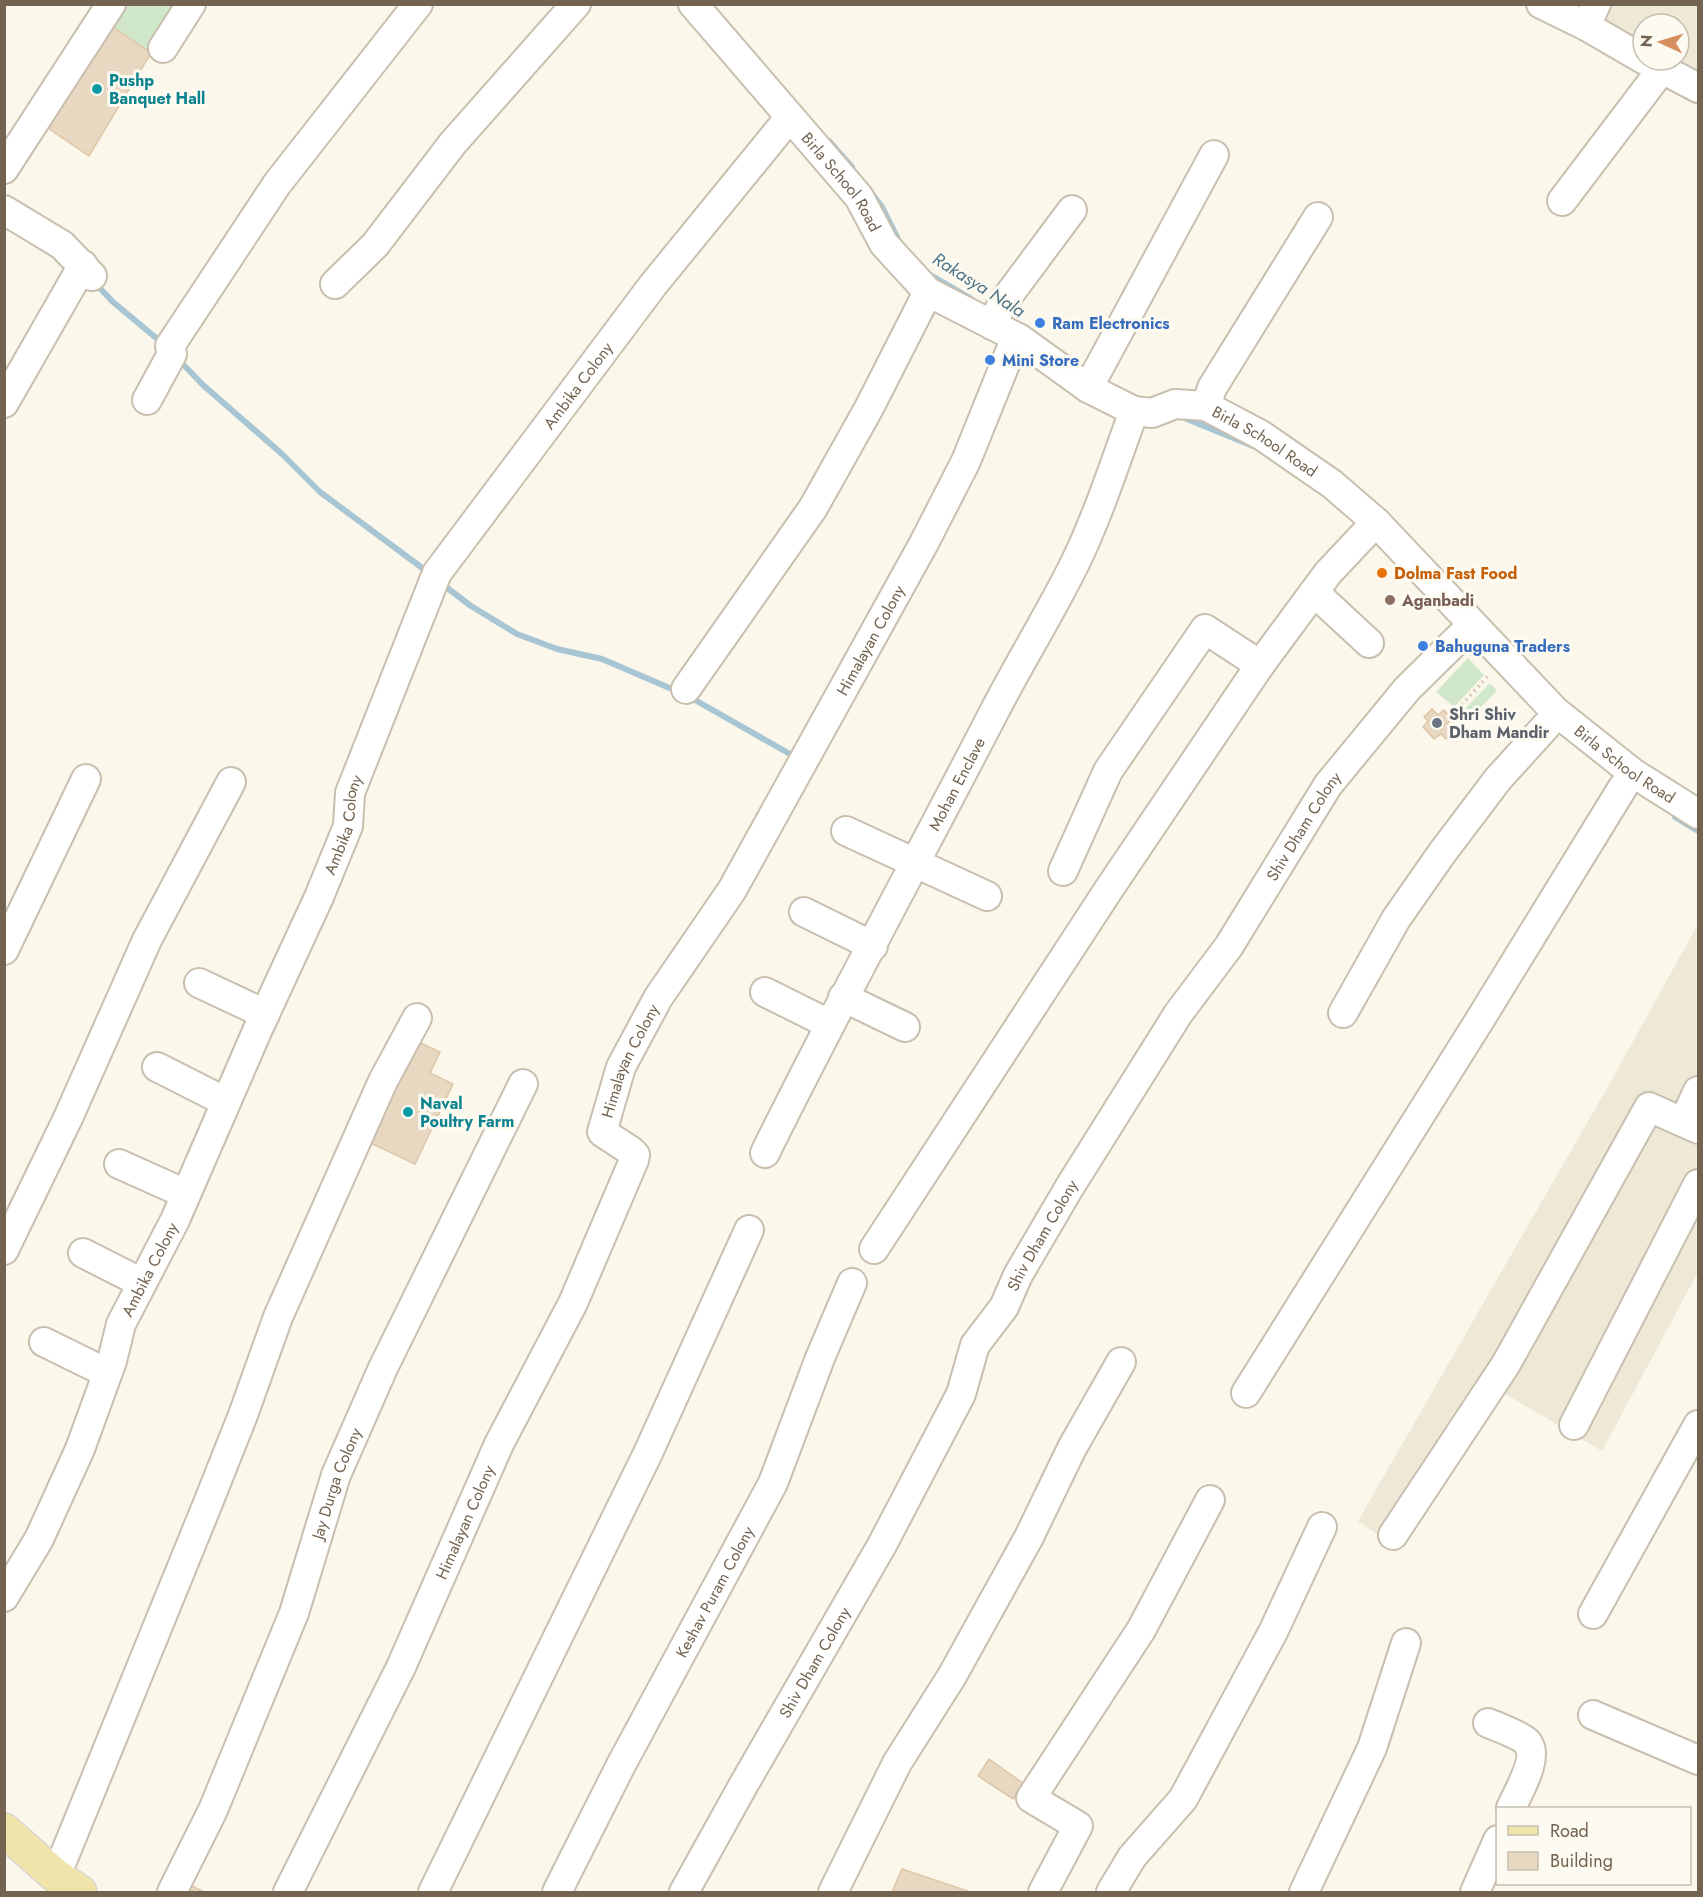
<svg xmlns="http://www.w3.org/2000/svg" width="1703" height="1897" viewBox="0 0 1703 1897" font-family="Jost,sans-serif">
	<rect width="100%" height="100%" fill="#fbf7eb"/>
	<!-- residential -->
	<path fill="#eee8d7" d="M1559,5H1698V78L1664,60H1679V24H1643V49Z
		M1698,924V1272L1602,1451L1500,1391L1395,1546L1358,1521L1610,1083Z"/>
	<!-- green -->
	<path fill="#d1e7ca" d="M119,5H183L151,53L106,26Z
		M1468,658L1484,675L1454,707L1436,692Z
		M1490,683L1497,691L1467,721L1460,714Z"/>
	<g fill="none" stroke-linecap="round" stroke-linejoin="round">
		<!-- stream -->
		<path stroke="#a8c5d3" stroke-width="6" d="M829,141L852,167
			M873,195L882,207L900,243
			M927,273L970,298
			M95,283L113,302L161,342
			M179,360L203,385L282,454L320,492L429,573
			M1182,417L1253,446
			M442,584L471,606L517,634L557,649L602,659L679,692
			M688,696L797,758
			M1675,817L1698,831"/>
	</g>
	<!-- building -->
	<path fill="#e8d7c1" stroke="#dec6a8" stroke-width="1.5" d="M107,23L151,53L89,156L42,124Z
		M1432,709L1438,715L1444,710L1452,719L1447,724L1454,730L1446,739L1441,734L1434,739L1423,727L1428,721L1424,717Z
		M412,1039L440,1052L430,1073L453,1084L415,1164L364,1140Z
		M989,1759L1024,1784L1013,1799L978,1776Z
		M902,1869L968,1891L967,1892H892Z
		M180,1880L204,1892H174Z"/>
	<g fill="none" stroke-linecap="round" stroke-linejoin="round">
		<defs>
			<g id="minor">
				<path id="s1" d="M693,4L859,197L884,244L928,292L1020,339L1088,388L1134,411L1152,413L1175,404L1206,406L1261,435L1332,484L1376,522L1555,711L1633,773L1698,814"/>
				<path d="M1541,4L1586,26L1643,59"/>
				<path d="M1586,26L1596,4"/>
				<path d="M163,48L191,4"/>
				<path d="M1647,61L1698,88"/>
				<path d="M4,169L111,4"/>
				<path d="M1562,201L1662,69"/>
				<path d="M4,210L62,245L92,276"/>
				<path d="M335,284L375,245L453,143L576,4"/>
				<path d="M992,325L1002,304L1072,210"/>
				<path d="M1088,388L1214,155"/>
				<path d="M147,400L172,354L170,346L277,184L418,4"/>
				<path d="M4,403L83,265"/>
				<path d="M1206,406L1212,388L1318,217"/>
				<path d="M1314,592L1369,643"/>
				<path d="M686,689L813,508L869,408L928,292"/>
				<path d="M846,831L987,896"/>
				<path d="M1063,871L1108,771L1205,629L1260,665"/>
				<path d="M804,912L873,946"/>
				<path d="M4,950L86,779"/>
				<path d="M199,983L265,1014"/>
				<path d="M765,992L829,1024"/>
				<path d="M843,997L905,1027"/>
				<path d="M1343,1013L1396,919L1442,853L1498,779L1547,725"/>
				<path d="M157,1067L226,1102"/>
				<path d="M1684,1121L1698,1091"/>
				<path id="s2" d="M765,1153C838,1005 917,861 993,714C1019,663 1050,614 1075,563C1098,516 1116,460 1134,411"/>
				<path d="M119,1164L186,1194"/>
				<path d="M874,1249L1109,889L1260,665L1328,573L1376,522"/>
				<path d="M4,1250L68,1118L147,940L231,782"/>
				<path d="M83,1253L142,1283"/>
				<path d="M44,1342L107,1373"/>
				<path d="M1246,1393L1481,1018L1623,787"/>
				<path d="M1574,1425L1698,1184"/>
				<path d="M1393,1535L1506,1364L1649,1107L1698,1129"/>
				<path id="s3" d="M4,1597L39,1539L80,1449L112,1361L121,1324L175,1220L258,1029L319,897L348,826L350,793L437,573L653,285L790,117"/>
				<path d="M1593,1614L1698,1425"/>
				<path d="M1593,1715L1698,1760"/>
				<path d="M1488,1723C1498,1727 1520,1735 1527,1742C1540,1757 1518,1792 1511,1808"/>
				<path d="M56,1876L208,1503L243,1415L278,1317L383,1081L417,1018"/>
				<path id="s4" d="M172,1892L213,1810L294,1613L336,1475L383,1368L523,1084"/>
				<path id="s5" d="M288,1892L401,1667L499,1444L573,1303L634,1160L635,1155L631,1151L602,1132L621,1067L658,998L732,890L924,543L966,461L1016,337"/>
				<path d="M433,1892L648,1453L749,1230"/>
				<path id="s6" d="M557,1892L621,1765L773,1483L820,1358L852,1283"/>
				<path id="s7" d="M684,1892L744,1784L882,1545L961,1394L975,1345L1004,1307L1018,1275L1069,1188L1178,1014L1229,946L1328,785L1407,689L1472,625"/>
				<path d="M833,1892L897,1763L952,1676L1029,1537L1072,1448L1121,1362"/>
				<path d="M1043,1892L1078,1826L1031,1798L1141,1630L1210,1500"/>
				<path d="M1111,1892L1132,1857L1183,1799L1273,1632L1322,1527"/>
				<path d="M1304,1892L1372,1748L1406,1643"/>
				<path d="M1475,1892L1498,1840"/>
			</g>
			<path id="major" d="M4,1830L56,1876L80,1892"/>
		</defs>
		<!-- minor casing -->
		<use href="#minor" stroke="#c9bfaf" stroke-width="32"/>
		<!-- major casing -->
		<use href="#major" stroke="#dbd6d2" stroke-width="36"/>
		<!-- path -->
		<path stroke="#d2c0a8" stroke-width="4" stroke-dasharray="1.5 4.5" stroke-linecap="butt" d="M1458,709L1489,675"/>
		<!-- minor -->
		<use href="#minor" stroke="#fff" stroke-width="28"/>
		<!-- major -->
		<use href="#major" stroke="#f1e4ab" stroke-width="33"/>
	</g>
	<!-- markers -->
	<g fill="#0f9aa8" stroke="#fdfbf1" stroke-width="2">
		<circle cx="97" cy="89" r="6"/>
		<circle cx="408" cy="1112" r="6"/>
	</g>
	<g fill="#3f7fe0" stroke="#fdfbf1" stroke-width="2">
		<circle cx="1040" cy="323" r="6"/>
		<circle cx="990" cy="360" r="6"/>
		<circle cx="1423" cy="646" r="6"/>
	</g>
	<circle fill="#e8710a" stroke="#fdfbf1" stroke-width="2" cx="1382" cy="573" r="6"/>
	<circle fill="#8d6e63" stroke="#fdfbf1" stroke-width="2" cx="1390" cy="600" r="6"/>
	<circle fill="#6b7280" stroke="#fdfbf1" stroke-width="2" cx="1437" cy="723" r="6"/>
	<g text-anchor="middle" stroke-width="6" stroke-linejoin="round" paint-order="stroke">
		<!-- culture labels -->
		<g font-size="16" font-weight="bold" fill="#0d838f" stroke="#fdfbf1" text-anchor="start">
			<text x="109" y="86">Pushp<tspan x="109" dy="18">Banquet Hall</tspan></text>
			<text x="420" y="1109">Naval<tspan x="420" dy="18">Poultry Farm</tspan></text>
		</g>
		<!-- street labels -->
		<g font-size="16" fill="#736350" stroke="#fdfbf1">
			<text dy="6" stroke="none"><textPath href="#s1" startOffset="232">Birla School Road</textPath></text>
			<text dy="6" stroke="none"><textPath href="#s3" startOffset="1350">Ambika Colony</textPath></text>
			<text dy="6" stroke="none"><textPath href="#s1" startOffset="754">Birla School Road</textPath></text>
			<text dy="6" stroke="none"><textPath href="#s5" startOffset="1418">Himalayan Colony</textPath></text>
			<text dy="6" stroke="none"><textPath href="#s1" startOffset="1240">Birla School Road</textPath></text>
			<text dy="6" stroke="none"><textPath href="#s2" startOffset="416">Mohan Enclave</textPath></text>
			<text dy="6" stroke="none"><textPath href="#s3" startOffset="846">Ambika Colony</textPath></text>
			<text dy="6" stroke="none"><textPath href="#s7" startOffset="1236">Shiv Dham Colony</textPath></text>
			<text dy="6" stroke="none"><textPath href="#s5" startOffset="932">Himalayan Colony</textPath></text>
			<text dy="6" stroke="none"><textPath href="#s7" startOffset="750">Shiv Dham Colony</textPath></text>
			<text dy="6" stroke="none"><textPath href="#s3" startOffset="360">Ambika Colony</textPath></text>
			<text dy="6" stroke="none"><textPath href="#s4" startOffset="441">Jay Durga Colony</textPath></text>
			<text dy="6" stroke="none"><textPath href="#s5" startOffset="410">Himalayan Colony</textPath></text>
			<text dy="6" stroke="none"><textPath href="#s6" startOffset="339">Keshav Puram Colony</textPath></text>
			<text dy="6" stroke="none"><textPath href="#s7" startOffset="264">Shiv Dham Colony</textPath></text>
		</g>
		<!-- shop labels -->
		<g font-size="16" font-weight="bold" fill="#366cbe" stroke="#fdfbf1" text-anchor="start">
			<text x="1052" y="329">Ram Electronics</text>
			<text x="1002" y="366">Mini Store</text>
			<text x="1435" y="652">Bahuguna Traders</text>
		</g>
		<!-- food labels -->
		<g font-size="16" font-weight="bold" fill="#c56008" stroke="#fdfbf1" text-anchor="start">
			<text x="1394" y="579">Dolma Fast Food</text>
		</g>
		<!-- education labels -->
		<g font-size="16" font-weight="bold" fill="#785e54" stroke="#fdfbf1" text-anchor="start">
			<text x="1402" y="606">Aganbadi</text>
		</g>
		<!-- worship labels -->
		<g font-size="16" font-weight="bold" fill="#5b616d" stroke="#fdfbf1" text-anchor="start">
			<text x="1449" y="720">Shri Shiv<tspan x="1449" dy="18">Dham Mandir</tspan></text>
		</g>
		<!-- water labels -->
		<g font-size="18" font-style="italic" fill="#50768a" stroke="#fdfbf1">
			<text transform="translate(979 285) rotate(32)" y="6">Rakasya Nala</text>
		</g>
	</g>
	<!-- border -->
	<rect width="1703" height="1897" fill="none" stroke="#736350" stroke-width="12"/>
	<!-- legend -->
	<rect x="1496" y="1807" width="195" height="78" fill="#fdfbf1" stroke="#c6beb1" stroke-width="1.5"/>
	<rect x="1508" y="1826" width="30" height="9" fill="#f1e4ab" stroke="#c6beb1" stroke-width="1.5"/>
	<text x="1550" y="1837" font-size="18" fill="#736350">Road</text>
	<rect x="1508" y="1852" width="30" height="18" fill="#e8d7c1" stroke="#c6beb1" stroke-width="1.5"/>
	<text x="1550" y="1867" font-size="18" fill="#736350">Building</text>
	<!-- north arrow -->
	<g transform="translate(1661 42) rotate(274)"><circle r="28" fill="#fdfbf1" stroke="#c6beb1" stroke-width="1.5"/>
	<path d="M0-4.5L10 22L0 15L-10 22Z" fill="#d68f5e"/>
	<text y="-9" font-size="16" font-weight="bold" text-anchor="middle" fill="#736350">N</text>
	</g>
</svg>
